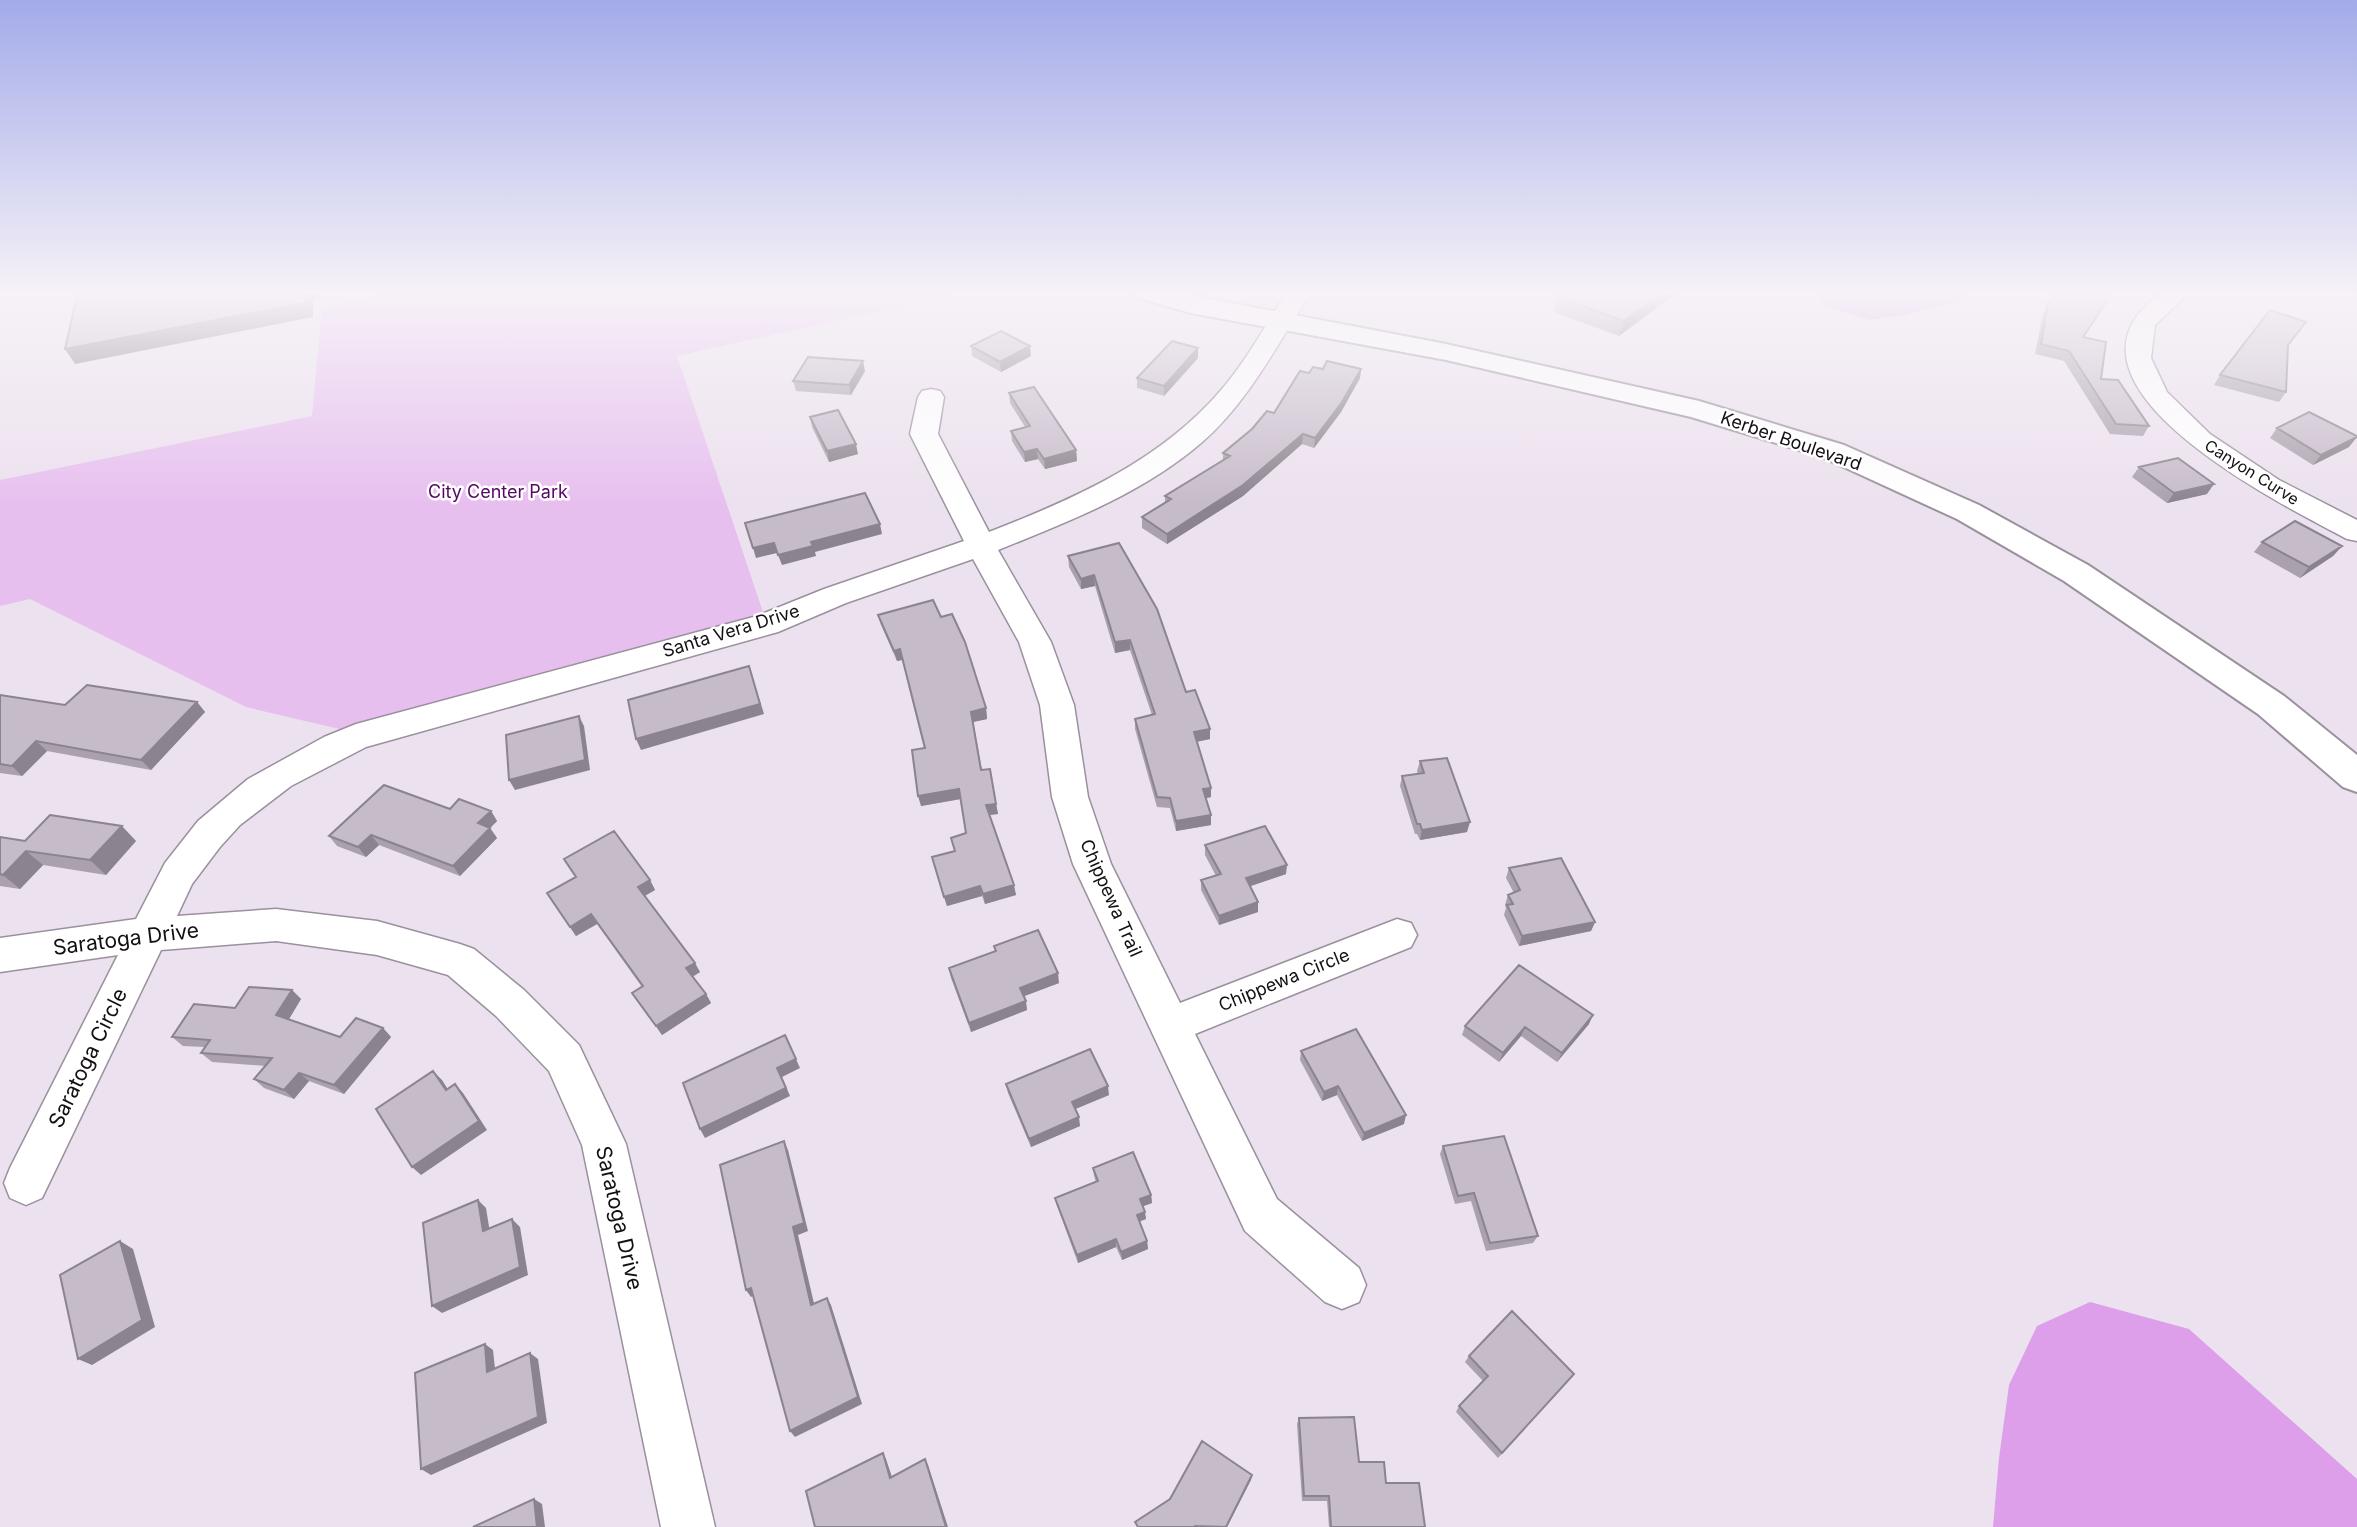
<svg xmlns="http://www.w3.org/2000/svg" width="2357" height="1527" viewBox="0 0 2357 1527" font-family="Inter,sans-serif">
	<rect width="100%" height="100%" fill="#ece1ee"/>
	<!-- green -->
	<path fill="#e7bfef" d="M397,292H968L677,356L767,624L365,735L246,707L30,599L0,606V480L312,416L322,307Z"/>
	<!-- water -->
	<path fill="#dd9eea" d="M1820,292H1964L1963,300L1905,315L1869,320L1821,305Z
		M2090,1302L2189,1329L2357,1479V1527H1993L1999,1458L2009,1385L2037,1326Z"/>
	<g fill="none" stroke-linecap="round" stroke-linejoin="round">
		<defs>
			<path id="minor" d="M1287,292H1311C1278,343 1248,403 1201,443C1143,493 1068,522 998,550L1051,642L1074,705L1088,797L1111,864L1180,1003L1397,919L1411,923L1417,935L1411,947L1195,1034L1277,1199L1359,1268L1366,1285L1359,1302L1342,1309L1325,1302L1245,1231L1073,864L1052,797L1040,705L1019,642L973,559L846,603L778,632L366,747L291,786L240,825L220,847L192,884L177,916L276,909L377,921L460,944L474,949L524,990L579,1045L626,1144L715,1527H661L582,1145L549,1071L496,1016L448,975L377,955L276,941L161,950L42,1198L26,1205L10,1198L4,1183L10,1168L118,955L0,972V938L136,919L165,863L198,821L248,779L324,737L356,724L757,616L824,589L964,541L910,434L918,397L922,391L931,389L940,391L944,397L938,434L989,532C1074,499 1161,461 1222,389C1247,360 1266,324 1287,292Z
				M2163,292H2190L2155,325L2151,358L2167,392L2210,434L2279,480L2357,520V541L2347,539C2283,505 2032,381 2163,292Z"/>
			<path id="tertiary" d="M1134,292H1174L1446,344L1699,401L1844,445L1979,505L2088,565L2284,696L2357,755V792L2343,787L2258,714L2064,581L1957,519L1822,457L1691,417L1446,360L1191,313L1138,298Z"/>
		</defs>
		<!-- minor casing -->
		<use href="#minor" stroke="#9b909d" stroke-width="3"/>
		<!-- tertiary casing -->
		<use href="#tertiary" stroke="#9b909d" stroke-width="4"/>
		<!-- minor -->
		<use href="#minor" fill="#fff" fill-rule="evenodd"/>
		<!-- tertiary -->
		<use href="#tertiary" fill="#fff" fill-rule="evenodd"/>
	</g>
	<!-- wall -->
	<path fill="#aaa1ad" d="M1567,292H1678L1619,336L1554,312L1557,297Z
		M2113,292L2083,337L2101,379L2149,426L2143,436L2110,434L2064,361L2035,354L2043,313L2048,303Z
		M971,346L1031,356L1001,372L972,356Z
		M2288,346L2286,392L2279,402L2214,385L2220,375Z
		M1198,358L1164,396L1137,388V378Z
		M1323,369H1361L1360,378L1341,412L1314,448L1302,444L1243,496L1167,544L1142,528V517L1165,503V496L1223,461V453L1274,413L1309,373Z
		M865,371L851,395L796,391L793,381Z
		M1009,393L1076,450L1077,461L1045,469L1038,459L1025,462L1012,441L1011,431L1025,427L1010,403Z
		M810,417L858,454L829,462L812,427Z
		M2277,428L2349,447L2313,465L2270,438Z
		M2139,467L2207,494L2167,503L2132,477Z
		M2262,542L2342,546L2333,556L2300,578L2254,552Z
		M1119,543L1186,692L1210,729V739L1197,742L1211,788V797L1206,798L1211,825L1176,831L1170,808L1157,807L1135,729V719L1152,715L1130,650L1115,653L1095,586L1081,589L1069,567L1068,556Z
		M878,615L986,708L987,719L973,722L982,770L996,804L998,814L990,815L1016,895L985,904L982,896L947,906L932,857L954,851L951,838L966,833L960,799L921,806L924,748L902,660L897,661L881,625Z
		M0,695L65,705L197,702L205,712L151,770L47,751L22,776L0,773Z
		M1420,761L1467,832L1420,840L1417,834H1415L1400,786L1402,776L1418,774L1417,771Z
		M450,809L491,811L497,821L490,828L497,838L460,876L379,845L366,857L337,846L329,836Z
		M0,837L25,841H136L106,875L43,865L20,889L0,886Z
		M1205,845L1286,874L1250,886L1258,912L1219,925L1201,890V880L1216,876L1205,855Z
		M564,859L650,880L655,890L644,896L700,972L693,977L706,994L711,1003L662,1035L632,993L642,987L597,924L576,936L547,893L576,877Z
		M1509,868L1595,922L1591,931L1519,946L1504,915L1506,908L1505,905L1508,895L1514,893L1506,878Z
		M994,946L1059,983L1024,996L1027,1010L971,1032L951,978L949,968L995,951Z
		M292,990L301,999L289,1019L340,1037L383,1028L391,1037L344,1094L309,1081L294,1099L264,1088L254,1079L266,1066L212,1062L201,1053L205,1047L183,1046L172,1037L235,1008Z
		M1589,1024L1557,1062L1521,1036L1499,1062L1462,1035L1465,1026Z
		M1301,1051L1404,1124L1362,1141L1337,1095L1322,1101L1300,1060Z
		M1006,1084L1109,1095L1075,1109L1080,1126L1031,1147L1008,1093Z
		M1443,1146L1538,1236L1533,1243L1486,1251L1471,1201L1455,1204L1440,1154Z
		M1093,1168L1151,1195L1152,1203L1143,1206L1146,1219L1139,1222L1147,1241L1148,1249L1122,1260L1116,1247L1078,1263L1057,1206L1055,1198L1096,1182L1094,1176Z
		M1469,1356L1574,1374L1498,1458L1456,1412L1459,1406L1483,1381L1465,1362Z
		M1299,1418L1386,1483L1425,1527H1329L1327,1501H1302L1297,1424Z"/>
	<!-- shaded-wall -->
	<path fill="#8b838d" d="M305,292H321V299L313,300V317L75,364L65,349Z
		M1664,292H1678L1619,336L1624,321Z
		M1030,346L1031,356L1001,372L1000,362Z
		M1198,348V358L1164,396V386Z
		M863,361L865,371L851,395L849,385Z
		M1361,369L1360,378L1341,412L1314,448L1315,438Z
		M1303,434L1302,444L1243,496L1167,544V534Z
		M2357,437L2349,447L2313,465L2321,455Z
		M856,444L858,454L829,462L827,451Z
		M1037,449L1038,459L1025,462L1024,452Z
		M1076,450L1077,461L1045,469L1044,459Z
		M2214,484L2207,494L2167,503L2174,493Z
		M880,524L882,534L815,552L816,556L782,565L778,555L811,542Z
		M774,543L777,553L756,558L753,548Z
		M2342,546L2333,556L2300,578L2309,567Z
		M1094,575L1095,586L1081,589V579Z
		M1130,640V650L1115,653V642Z
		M900,649L902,660L897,661L894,651Z
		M749,666L764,714L641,750L636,739Z
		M197,702L205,712L151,770L141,760Z
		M986,708L987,719L973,722L971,712Z
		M579,716L584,726L590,770L515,790L509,780Z
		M1210,729V739L1194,742V732Z
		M36,741L47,751L22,776L12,766Z
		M1211,788V797L1203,799V789Z
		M959,789L961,799L921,806L918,796Z
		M996,804L998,814L988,815L986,805Z
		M491,811L497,821L488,830L490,828L497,838L460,876L453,866L478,823Z
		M1211,815V825L1176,831V821Z
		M1470,822L1467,832L1420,840L1422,830Z
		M122,826L136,841L106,875L90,860Z
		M371,835L379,845L366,857L358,847Z
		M26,851L43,865L20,889L3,875Z
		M1287,865L1286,874L1245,888L1246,878Z
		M650,880L655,890L643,897L638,887Z
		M1014,885L1016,895L985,904L983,894Z
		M980,886L982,896L947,906L944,897Z
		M1258,902V912L1219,925V916Z
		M591,914L597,924L576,936L570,927Z
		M1595,922L1591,931L1519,946L1522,936Z
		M695,963L700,972L691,977L686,968Z
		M1058,973L1059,983L1022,997L1020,988Z
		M292,990L301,999L286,1024L276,1015Z
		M706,994L711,1003L662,1035L656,1026Z
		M1026,1001L1027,1010L971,1032L969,1023Z
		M1593,1015L1589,1024L1557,1062L1562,1053Z
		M1525,1027L1521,1036L1499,1062L1503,1053Z
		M383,1028L391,1037L344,1094L334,1085Z
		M785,1035L800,1068L782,1077L790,1096L705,1138L700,1129L777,1068Z
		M433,1071L442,1080L454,1099L446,1090Z
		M299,1073L309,1081L294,1099L284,1090Z
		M455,1084L463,1093L487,1130L421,1175L412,1167Z
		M1108,1086L1109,1095L1073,1110L1072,1102Z
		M1338,1086L1337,1095L1322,1101L1324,1092Z
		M1406,1115L1404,1124L1362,1141L1364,1133Z
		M1079,1117L1080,1126L1031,1147L1029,1139Z
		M784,1141L788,1150L808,1231L798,1235L816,1312L811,1305L793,1227Z
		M1151,1195L1152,1203L1141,1207L1140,1199Z
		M478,1200L486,1208L491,1239L483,1231Z
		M1145,1212L1146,1219L1137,1222V1215Z
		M512,1219L520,1227L528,1275L442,1313L432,1306Z
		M1116,1239V1247L1078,1263L1077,1255Z
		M120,1241L133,1249L155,1327L92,1365L78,1359Z
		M1147,1241L1148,1249L1122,1260L1121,1252Z
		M751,1288L756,1295L751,1297L746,1290Z
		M827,1298L831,1305L862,1404L795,1437L790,1431Z
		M485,1344L493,1350L496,1378L487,1372Z
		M530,1353L538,1359L547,1423L431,1475L421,1469Z
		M883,1453L886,1459L894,1483L890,1478Z
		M925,1459L928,1465L948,1527H946Z
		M1252,1475L1251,1480L1227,1527H1226Z
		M534,1499L542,1504L545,1527H537Z"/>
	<!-- building -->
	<path fill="#c6bbc9" stroke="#8b838d" stroke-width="2" d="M78,292H305V303L65,349Z
		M1567,292H1664L1624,321L1557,297Z
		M2056,292H2113L2083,337L2106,342L2101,379L2118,380L2149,426L2116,424L2069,351L2041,344L2048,303Z
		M2270,310L2306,322L2288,345L2286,392L2220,375Z
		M1001,331L1030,346L1000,362L971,346Z
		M1172,341L1198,348L1164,386L1137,378Z
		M808,357L863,361L849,385L793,381Z
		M1327,361L1361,369L1342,402L1315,438L1303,434L1243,485L1167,534L1142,517L1171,499L1165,496L1230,456L1223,453L1252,429L1267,411L1274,413L1300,371L1309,373L1313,367L1323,369Z
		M1034,387L1076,450L1044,459L1037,449L1024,452L1011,431L1030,426L1009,393Z
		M838,410L856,444L827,451L810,417Z
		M2309,412L2357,436V437L2321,455L2277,428Z
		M2178,458L2214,484L2174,493L2139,467Z
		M865,493L880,524L811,542L813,546L778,555L774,543L753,548L745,523Z
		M2295,521L2342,546L2309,567L2262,542Z
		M1119,543L1157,609L1186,692L1195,690L1210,729L1194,732L1211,788L1203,789L1211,815L1176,821L1170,798L1157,797L1135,719L1155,714L1130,640L1115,642L1094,575L1081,579L1068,556Z
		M933,600L941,617L952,614L965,642L986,708L971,712L981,770L990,769L996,804L986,805L1014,885L983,894L980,886L944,897L932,857L955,851L951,838L966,833L959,789L918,796L912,750L925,748L900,649L894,651L878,615Z
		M749,666L760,704L636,739L628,700Z
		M87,685L197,702L141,760L36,741L12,766L0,764V695L65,705Z
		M579,716L585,760L509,780L506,735Z
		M1447,758L1470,822L1422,830L1420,824H1417L1402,776L1424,773L1420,761Z
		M384,785L450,809L459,799L491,811L478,823L490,828L453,866L371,835L358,847L329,836Z
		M50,815L122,826L90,860L26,851L3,875L0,874V837L25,841Z
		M1265,826L1287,865L1246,878L1258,902L1219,916L1201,880L1221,874L1205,845Z
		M614,831L650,880L638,887L695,963L686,968L706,994L656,1026L632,993L643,986L591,914L570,927L547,893L576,877L564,859Z
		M1561,858L1595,922L1522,936L1507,905L1513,904L1508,895L1520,890L1509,868Z
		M1038,930L1058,973L1020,988L1026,1001L969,1023L949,968L996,951L994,946Z
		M1519,965L1593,1015L1562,1053L1525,1027L1503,1053L1465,1026Z
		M249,987L292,990L276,1015L340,1037L356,1018L383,1028L334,1085L299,1073L284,1090L254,1079L272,1058L201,1053L210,1040L172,1037L194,1004L235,1008Z
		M1356,1029L1406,1115L1364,1133L1338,1086L1324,1092L1301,1051Z
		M785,1035L796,1059L777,1068L786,1088L700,1129L683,1083Z
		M1090,1049L1108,1086L1072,1102L1079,1117L1029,1139L1006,1084Z
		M433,1071L446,1090L455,1084L479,1121L412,1167L376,1109Z
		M1504,1136L1538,1236L1490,1243L1474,1193L1458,1196L1443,1146Z
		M784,1141L804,1223L793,1227L811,1305L827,1298L858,1397L790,1431L751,1288L746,1290L720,1165Z
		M1133,1152L1151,1195L1140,1199L1145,1212L1137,1215L1147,1241L1121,1252L1116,1239L1077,1255L1055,1198L1098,1181L1093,1168Z
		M478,1200L483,1231L512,1219L520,1267L432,1306L423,1223Z
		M120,1241L142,1320L78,1359L60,1275Z
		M1512,1311L1574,1374L1502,1453L1459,1406L1488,1376L1469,1356Z
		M485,1344L487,1372L530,1353L538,1417L421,1469L415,1373Z
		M1354,1417L1359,1462H1384L1386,1483H1419L1425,1527H1331L1329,1496H1304L1299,1418Z
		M1202,1441L1252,1475L1226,1527L1196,1526L1197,1527H1138L1135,1522L1170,1499Z
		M883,1453L890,1478L925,1459L946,1527H815L806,1491Z
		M534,1499L537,1527H473Z"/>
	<!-- sky -->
	<linearGradient id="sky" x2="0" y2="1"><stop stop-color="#a3abe9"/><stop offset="0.58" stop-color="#f6f2f7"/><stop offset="1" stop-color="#f6f2f7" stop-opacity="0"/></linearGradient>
	<rect width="2357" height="505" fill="url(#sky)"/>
	<g text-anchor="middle" stroke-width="5" stroke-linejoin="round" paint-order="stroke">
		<!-- far-street labels -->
		<g font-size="16" fill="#130f13" stroke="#fff">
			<text transform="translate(2252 472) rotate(32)" y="6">Canyon Curve</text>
		</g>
		<!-- street labels -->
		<g font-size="18" fill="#130f13" stroke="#fff">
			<text transform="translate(1791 441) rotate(19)" y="6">Kerber Boulevard</text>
			<text transform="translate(731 631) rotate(-17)" y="6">Santa Vera Drive</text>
			<text transform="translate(1111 898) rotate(66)" y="6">Chippewa Trail</text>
			<text transform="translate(1284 980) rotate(-22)" y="6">Chippewa Circle</text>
		</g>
		<!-- park labels -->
		<g font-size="18" fill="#580766" stroke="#fff">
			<text x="498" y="498">City Center Park</text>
		</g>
		<!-- near-street labels -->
		<g font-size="21" fill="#130f13" stroke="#fff">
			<text transform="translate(126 939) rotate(-7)" y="7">Saratoga Drive</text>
			<text transform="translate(88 1058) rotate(-64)" y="7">Saratoga Circle</text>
			<text transform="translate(619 1218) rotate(77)" y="7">Saratoga Drive</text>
		</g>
	</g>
</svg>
